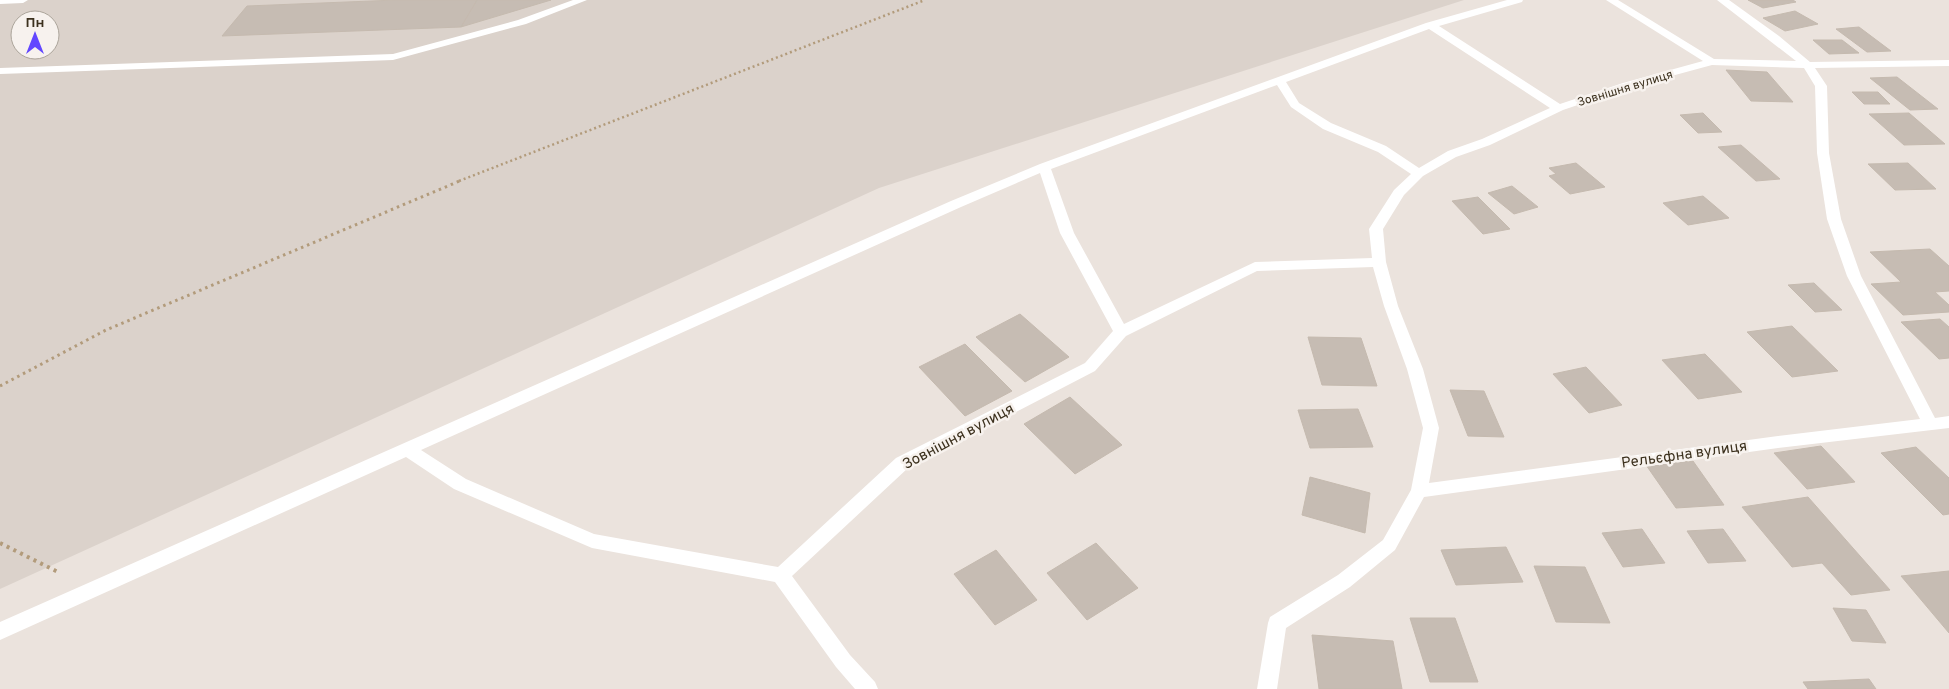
<svg xmlns="http://www.w3.org/2000/svg" width="1949" height="689" viewBox="0 0 1949 689" font-family="Overpass,sans-serif">
	<rect width="100%" height="100%" fill="#ebe3dd"/>
	<!-- built -->
	<path fill="#dbd2cb" fill-rule="evenodd" d="M0,0H1464L879,188L0,589ZM20,20H50V50H20Z"/>
	<!-- building -->
	<path fill="#c6bcb3" stroke="#c5baaf" d="M396,0H477L461,27L222,36L247,6Z
		M477,0H551L461,27Z
		M1748,0H1793L1796,2L1763,8Z
		M1795,11L1818,24L1785,31L1763,18Z
		M1859,27L1891,51L1867,52L1836,29Z
		M1813,40H1842L1859,53L1829,54Z
		M1726,70L1767,72L1793,102L1751,101Z
		M1897,77L1938,109L1910,110L1870,78Z
		M1852,92H1878L1890,104H1864Z
		M1703,113L1722,132L1698,133L1680,115Z
		M1909,113L1945,144L1904,145L1869,114Z
		M1741,145L1780,179L1756,181L1718,147Z
		M1576,163L1605,187L1570,194L1549,176L1556,174L1549,168Z
		M1908,163L1936,189L1895,190L1868,164Z
		M1512,186L1538,207L1514,214L1488,193Z
		M1703,196L1729,218L1688,225L1663,203Z
		M1478,197L1510,229L1483,234L1452,201Z
		M1930,249L1949,266V291L1935,292L1949,305V312L1903,315L1871,284L1901,282L1870,252Z
		M1814,283L1842,310L1815,312L1788,285Z
		M1020,314L1069,357L1025,382L976,337Z
		M1940,319L1949,327V358L1939,359L1901,322Z
		M1792,326L1838,371L1792,377L1747,332Z
		M1308,337L1361,338L1377,386L1322,385Z
		M965,344L1012,391L965,416L919,367Z
		M1705,354L1742,392L1698,399L1662,360Z
		M1586,367L1622,405L1589,413L1553,374Z
		M1450,390L1484,391L1504,437L1468,436Z
		M1070,397L1122,445L1075,474L1024,424Z
		M1358,409L1373,447L1310,448L1298,410Z
		M1821,446L1855,482L1807,489L1774,453Z
		M1916,447L1949,478V514L1943,515L1881,453Z
		M1693,461L1724,505L1676,508L1646,465Z
		M1310,477L1370,493L1365,533L1302,515Z
		M1808,497L1890,590L1851,595L1822,563L1792,567L1742,507Z
		M1642,529L1665,563L1623,567L1602,533Z
		M1723,529L1746,561L1708,563L1687,531Z
		M1096,543L1138,588L1087,620L1047,573Z
		M1506,547L1523,582L1456,585L1441,550Z
		M996,550L1037,600L995,625L954,574Z
		M1534,566L1585,567L1610,623L1556,622Z
		M1949,571V633L1901,576Z
		M1833,608L1866,610L1886,643L1852,641Z
		M1410,618H1455L1478,682H1430Z
		M1312,635L1393,641L1402,689H1319Z
		M1869,679L1876,689H1808L1803,682Z"/>
	<g fill="none" stroke-linecap="round" stroke-linejoin="round">
		<!-- path-far2 -->
		<path stroke="#b29b7b" stroke-width="2.5" stroke-dasharray="2 3" stroke-linecap="butt" d="M459,181L925,0"/>
		<!-- path-far1 -->
		<path stroke="#b29b7b" stroke-width="3" stroke-dasharray="2.5 4" stroke-linecap="butt" d="M0,386L106,330L462,180"/>
		<!-- path -->
		<path stroke="#b29b7b" stroke-width="4" stroke-dasharray="3 4.5" stroke-linecap="butt" d="M0,543L60,573"/>
		<!-- minor -->
		<path fill="#fff" fill-rule="evenodd" d="M0,0H28L23,3L0,4Z
			M573,0H587L526,24L393,60L0,74V68L393,54L518,20Z
			M1507,0H1523L1522,2L1439,26L1560,104L1623,83L1703,61L1606,0H1618L1714,59L1796,61L1717,0H1729L1779,36L1810,62L1949,60V66L1815,68L1827,86L1829,153L1841,219L1861,276L1935,418L1949,416V428L1778,448L1424,497L1395,550L1350,587L1286,628L1277,689H1257L1268,623L1270,617L1338,575L1383,540L1411,490L1423,428L1407,369L1384,306L1373,267L1257,271L1126,336L1095,371L908,468L792,576L850,655L875,682L878,689H855L836,667L775,582L592,548L454,489L406,457L0,640V622L951,201L1040,164L1426,23ZM1429,29L1550,108L1482,139L1448,151L1419,168L1386,146L1331,123L1299,103L1286,82ZM1712,65L1804,68L1815,86L1817,153L1827,219L1847,276L1920,419L1778,436L1429,483L1439,428L1423,369L1398,306L1386,262L1383,229L1404,195L1423,176L1456,157L1490,145L1563,110L1631,87ZM1277,85L1291,107L1323,129L1378,152L1411,174L1394,190L1369,229L1372,258L1255,262L1124,324L1074,233L1051,169ZM1040,173L1060,233L1113,331L1085,363L896,458L778,567L594,534L466,479L421,450L961,207Z"/>
	</g>
	<g text-anchor="middle" stroke-width="5" stroke-linejoin="round" paint-order="stroke">
		<!-- far-street labels -->
		<g font-size="12" fill="#3c311e" stroke="#f7f2ee">
			<text transform="translate(1625 88) rotate(-17)" y="4">Зовнішня вулиця</text>
		</g>
		<!-- street labels -->
		<g font-size="15" fill="#3c311e" stroke="#f7f2ee">
			<text transform="translate(958 436) rotate(-28)" y="5">Зовнішня вулиця</text>
			<text transform="translate(1684 454) rotate(-8)" y="5">Рельєфна вулиця</text>
		</g>
	</g>
	<!-- north arrow -->
	<g transform="translate(35 35)"><circle r="24" fill="#f7f2ee" stroke="#aca59b"/>
	<path d="M0-4L9 19L0 12L-9 19Z" fill="#6247ff"/>
	<text y="-8" font-size="14" font-weight="bold" text-anchor="middle" fill="#3c311e">Пн</text>
	</g>
</svg>
